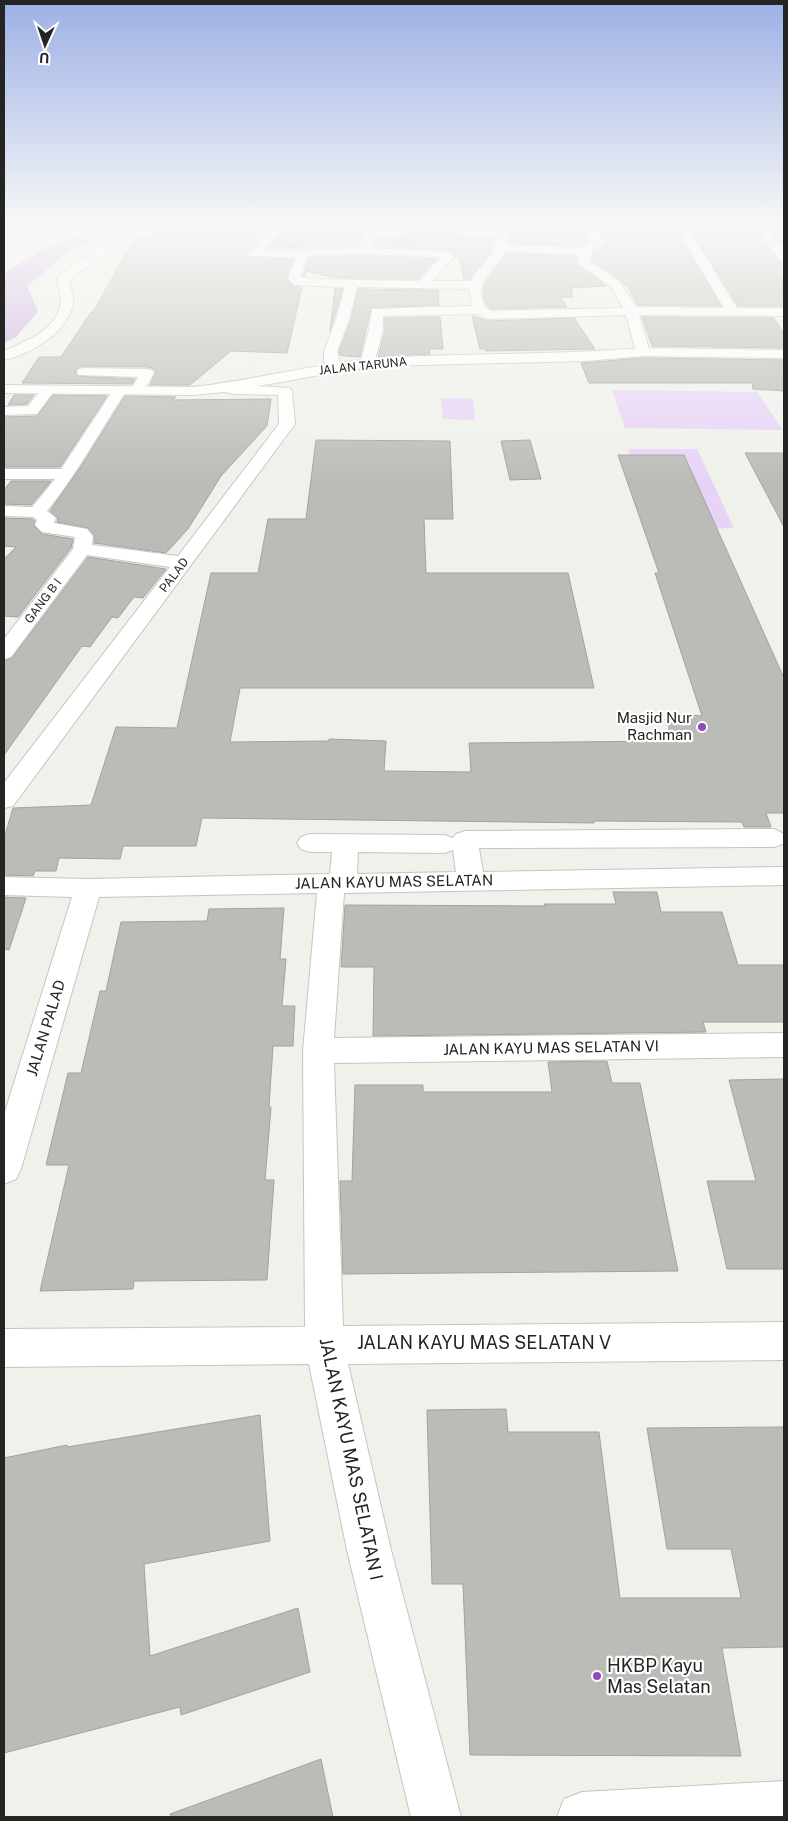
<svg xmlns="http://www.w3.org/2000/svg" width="788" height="1821" viewBox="0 0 788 1821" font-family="'Public Sans',sans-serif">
	<rect width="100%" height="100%" fill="#eff1eb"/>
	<!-- green -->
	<path fill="#e8d3f7" d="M612,390L757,392L783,430L625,428Z
		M441,398H473L475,420L443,419Z
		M628,449H697L734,528L656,529Z"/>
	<!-- water -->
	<path fill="#ccaae2" d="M99,226H123L65,254L27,286L38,312L15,338L4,343V275C32,252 66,240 99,226Z"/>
	<!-- building -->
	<path fill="#bbbcb7" stroke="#a2a39e" d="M175,226H257L256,232L263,234L247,253L249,257L293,259L287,279L293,286L302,287L287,353L231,351L190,385H150L156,372L152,368L147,367L84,366L79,367L75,371L77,376L135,379L132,384L22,383L39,357H61L91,312H93L135,237L150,239L153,234H169Z
		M272,226H385L367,228L358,246L267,248L281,232Z
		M485,226H585L589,241L581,246L510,243L509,232L500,228Z
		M599,226H674L721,306L637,305L627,285H624L620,279L591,260L594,251L605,244Z
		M688,226H747L750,230L754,229L779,261L784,263V270H779L784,279V306H738Z
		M784,228V248L769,229Z
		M436,234L496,237L490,253L470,279H464L459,257H455L451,250L373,246L376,236Z
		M507,253L577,257L575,261L578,265L606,286L571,288L573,297H560L567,307L491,309L487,305L484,299V285Z
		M363,256L437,259L418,279L336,278L306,271L305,276H303L309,258Z
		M335,288L343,289L330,331Z
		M358,289L438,290L439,305L371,308L360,357L346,356L340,355L339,351L351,320Z
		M472,316L488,321L574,318L595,349L486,351L485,349H480Z
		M440,317L443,349H429L430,354L378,357L385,330V318Z
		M642,317L774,318L784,334V348L652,346Z
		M643,358L784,360V391L753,389L752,383H589L581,363Z
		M14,395H34L27,404L8,405Z
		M53,395L107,396L60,467H4V417L37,416Z
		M125,396L176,397L172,400L271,399L267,426L221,476L188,529L166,553L94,543V535L88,528L57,522L58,518L50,511L80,468Z
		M316,440L450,441L453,519H424L426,573H568L594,688H240L230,742L329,741V739L386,741L384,771L471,772L469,743L669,741V713L702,716L655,573H659L618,455H684L784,678V813H766L771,827H744L742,822L594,821V823L202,818L196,846H123L120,859L59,858L56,871H35L33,876L4,875V839L13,808L91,805L116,727L177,728L211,573H258L268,519H306Z
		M530,440L541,479L510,480L501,441Z
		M745,453H784V527Z
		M11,481H51L31,505L4,504V490Z
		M4,518L32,519L35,521L34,526L42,534L73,539L71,548L18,617L4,616V559L16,547L4,546Z
		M88,557L166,569L143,598L134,597L118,618L112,617L90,647L82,646L4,755V661L12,658Z
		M613,892H657L661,912H722L738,965H784V1022H703L706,1032L373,1036L374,967H341L345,905L545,906L544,904H616Z
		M4,897L26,898L9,950L4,949Z
		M284,908L280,959H286L282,1006H295L293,1046H273L269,1107H271L265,1180H274L267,1280L134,1281L133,1289L40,1291L69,1165H46L68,1073H81L100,991H106L121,922L207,921L209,909Z
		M607,1061L612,1083H640L678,1271L343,1274L340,1181H352L355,1085H423V1092H552L548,1062Z
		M784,1079V1269H727L707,1181H756L729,1080Z
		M506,1409L508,1432H599L620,1598H741L731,1549H667L647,1428L784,1427V1647L722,1648L741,1756L470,1755L463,1584H432L427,1410Z
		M260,1415L270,1541L144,1564L150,1656L298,1608L310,1672L181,1715L180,1707L4,1753V1458L67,1445V1447Z
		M321,1759L333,1817H171L170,1814Z"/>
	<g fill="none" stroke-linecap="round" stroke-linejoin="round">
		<defs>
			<path id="minor" d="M137,226H150L124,240L69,280C70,288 74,296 73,303C69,332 29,355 4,360V351C26,341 57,330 61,303C62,295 58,287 57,280L63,272L116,236Z
				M259,226H270L269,228L279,232L263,250L359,248L367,230C387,225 497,222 508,234V245L581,248L591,242L587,226H597L603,243L592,250L589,261L619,281L636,307L724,308L676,226H686L737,308H784V316L639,315L650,352L643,356L636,352L626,315L488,319L477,314L383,316V330L374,363L367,367L360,363L369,330L372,309L472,306L469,289L357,287L349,320L337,351L341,368L339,371H329L324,361V351L336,320L345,287L294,285L288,278L296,257L250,256L248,254L250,252L267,233L258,231L257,229ZM436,232L494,234L498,236C498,256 479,264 471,281H432L453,258L451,252L370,248L375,234ZM506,251L579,255L577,262L579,264L611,287L623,308L491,311C485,308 484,305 482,299C477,278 497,267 506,251ZM363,254L441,257L419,281L310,279L300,277L308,256Z
				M754,226H764L784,251V261L780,260Z
				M84,368L147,369L152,370L154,373L142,394H132L130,391L138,377L79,375L77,372L79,369Z
				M224,384L290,388L292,391L295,424L13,806L4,808V783L170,567L87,555L11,657L4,659V639L73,549L75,537L42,532L35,525L37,520L33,517L4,516V506L32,507L55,479H4V469H61L115,387H125L127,390C100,431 78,473 47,511L56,518L54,523L87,529L93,536L92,545L178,556L279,424L278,395L235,394L219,391L217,388L219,385Z
				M48,386L53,387L55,390L37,414L4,415V407L28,406L43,387Z
				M774,829L784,834L783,844L774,847L479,848L483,872L784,867V885L344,893L334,1038L784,1033V1057L334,1063L343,1326L784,1322V1360L348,1364L391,1550L461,1817H411L347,1550L309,1364L4,1367V1329L305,1327L303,1051L317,893L99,897L21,1169L16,1179L4,1184V1115L72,897L4,895V877L88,879L330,874L332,852H310L301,849L297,843L301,837L310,834L444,835L453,838L456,834L465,831ZM453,850L456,872L357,874L358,852L444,853Z
				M784,1781V1817H557L564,1799L582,1792Z"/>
			<path id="tertiary" d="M643,348L784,350V358L643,356L585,361L384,366L348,370L224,392L193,395L4,393V385L193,387C257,380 320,362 385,358C471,353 557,355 643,348Z"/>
		</defs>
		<!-- minor casing -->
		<use href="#minor" stroke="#c4c6c0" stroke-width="2"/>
		<!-- tertiary casing -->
		<use href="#tertiary" stroke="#c4c6c0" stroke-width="2"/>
		<!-- minor -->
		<use href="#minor" fill="#fff" fill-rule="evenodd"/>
		<!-- tertiary -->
		<use href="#tertiary" fill="#fff" fill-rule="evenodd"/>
	</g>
	<!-- sky -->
	<linearGradient id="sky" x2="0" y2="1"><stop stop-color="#9db0e6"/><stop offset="0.47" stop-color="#f8f9f6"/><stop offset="1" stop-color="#f8f9f6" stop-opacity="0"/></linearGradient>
	<rect width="788" height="481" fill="url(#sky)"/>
	<!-- markers -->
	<g fill="#944abd" stroke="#fff" stroke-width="2">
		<circle cx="702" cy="727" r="5"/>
		<circle cx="597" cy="1676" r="5"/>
	</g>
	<g text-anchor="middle" stroke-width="4.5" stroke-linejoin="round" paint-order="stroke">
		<!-- far-street labels -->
		<g font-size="12" fill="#242523" stroke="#fff">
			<text transform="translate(363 366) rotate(-6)" y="4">JALAN TARUNA</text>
			<text transform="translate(174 575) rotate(-53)" y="4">PALAD</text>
			<text transform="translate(43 601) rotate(-53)" y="4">GANG B I</text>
		</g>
		<!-- poi labels -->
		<g font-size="15" fill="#242523" stroke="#fff" text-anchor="end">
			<text x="692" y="723">Masjid Nur<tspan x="692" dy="17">Rachman</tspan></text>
		</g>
		<!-- street labels -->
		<g font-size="15" fill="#242523" stroke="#fff">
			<text transform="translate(394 882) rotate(-1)" y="5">JALAN KAYU MAS SELATAN</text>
			<text transform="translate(46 1028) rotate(-73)" y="5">JALAN PALAD</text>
			<text transform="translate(551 1048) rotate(-1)" y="5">JALAN KAYU MAS SELATAN VI</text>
		</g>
		<!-- near-street labels -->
		<g font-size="18" fill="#242523" stroke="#fff">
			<text x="484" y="1349">JALAN KAYU MAS SELATAN V</text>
			<text transform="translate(351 1459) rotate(78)" y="6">JALAN KAYU MAS SELATAN I</text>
		</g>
		<!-- near-poi labels -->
		<g font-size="18" fill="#242523" stroke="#fff" text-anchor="start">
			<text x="607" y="1672">HKBP Kayu<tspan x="607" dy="21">Mas Selatan</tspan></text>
		</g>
	</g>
	<!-- border -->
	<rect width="788" height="1821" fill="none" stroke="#242523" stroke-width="10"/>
	<!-- north arrow -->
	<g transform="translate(45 45) rotate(183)" stroke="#ffffff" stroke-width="4" paint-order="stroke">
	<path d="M0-4L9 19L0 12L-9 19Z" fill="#242523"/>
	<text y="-8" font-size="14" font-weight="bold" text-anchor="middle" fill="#242523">U</text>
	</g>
</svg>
